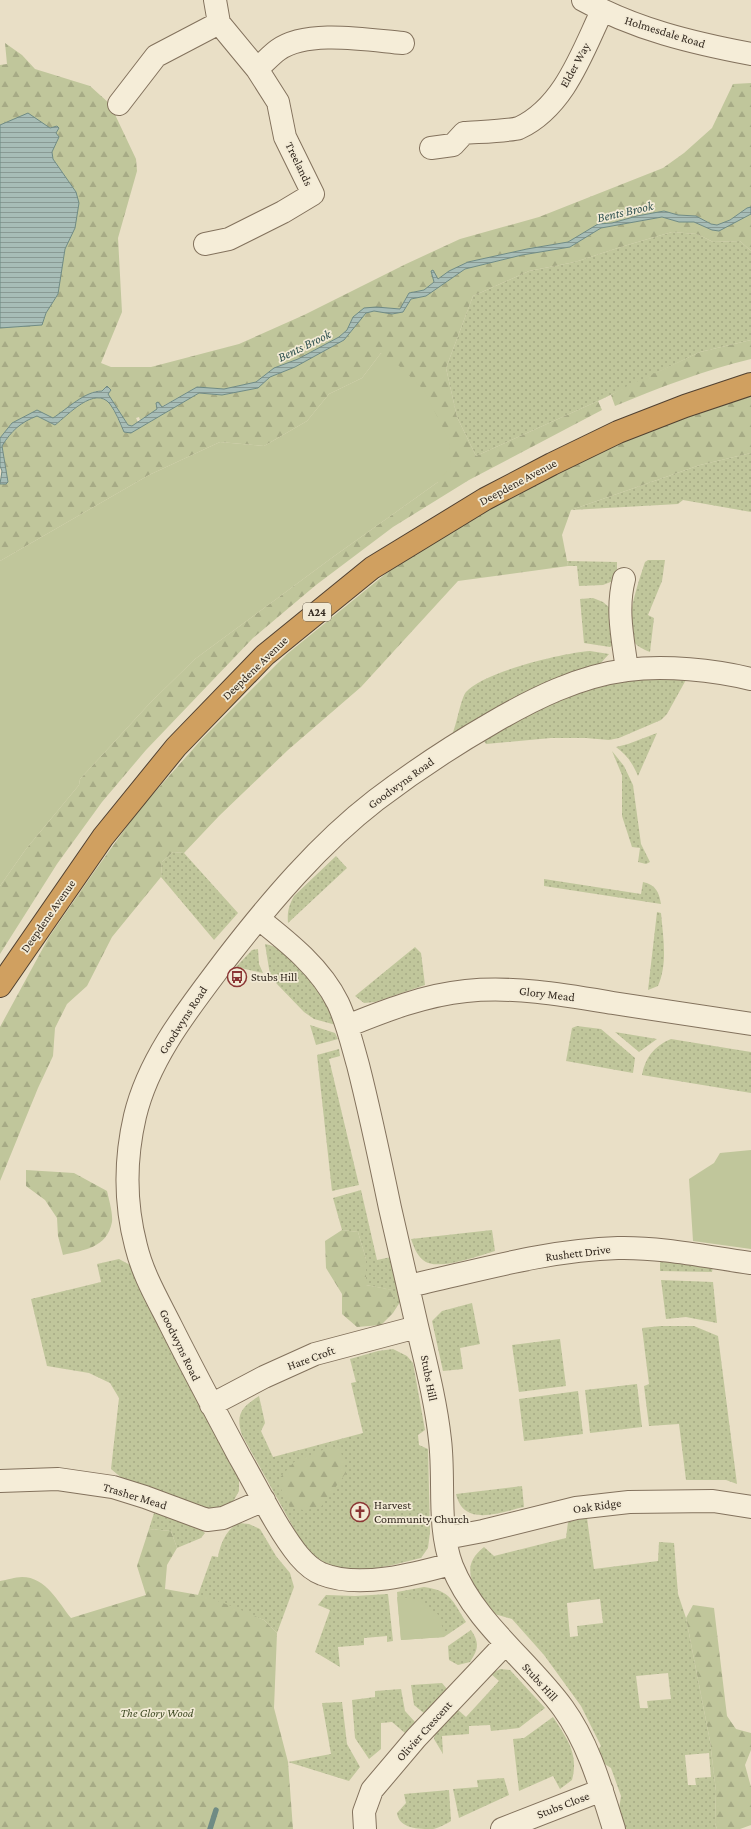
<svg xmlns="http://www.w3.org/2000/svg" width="751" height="1829" viewBox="0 0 751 1829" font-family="'Crimson Pro',serif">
	<defs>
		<pattern id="grass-dots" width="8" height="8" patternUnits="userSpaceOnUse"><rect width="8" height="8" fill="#c0c69b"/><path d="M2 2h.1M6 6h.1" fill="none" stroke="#a6aa85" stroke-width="1.8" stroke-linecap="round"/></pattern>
		<pattern id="forest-firs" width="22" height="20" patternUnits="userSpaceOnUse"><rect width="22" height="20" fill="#c0c69b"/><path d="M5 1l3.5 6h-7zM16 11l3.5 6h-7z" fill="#a6aa85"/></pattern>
		<pattern id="water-rules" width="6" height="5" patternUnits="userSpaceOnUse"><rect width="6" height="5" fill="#a7bdb7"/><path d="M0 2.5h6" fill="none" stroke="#899a94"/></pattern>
	</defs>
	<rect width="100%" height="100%" fill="#e9dfc6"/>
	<!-- grass -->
	<path fill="url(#grass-dots)" fill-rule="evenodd" d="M672,232L697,234L713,242L740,241L751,251V340L700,352L598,401L476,456L457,417L446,368L473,296L529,271L575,262L624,246Z
		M751,453V512L683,500L678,504L571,510L700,465Z
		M648,560H665L662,581L648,615L654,618L650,652C643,649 638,647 634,642C623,624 639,581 645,562Z
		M567,561L617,562V572L613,581L603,585L579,586L577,566H568Z
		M593,598L603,602L610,608L613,645L610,647L584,643L580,599Z
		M590,651L609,654L600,664L523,694L502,704L455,734L453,732C457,723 461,698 466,692C484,672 562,653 590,651Z
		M651,678H687L667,714L661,720L619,738L609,740L586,738H551L486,744L484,741C512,725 540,707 571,695C596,685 625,682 651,678Z
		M657,733L638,776C633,764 627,755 616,747L628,744Z
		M612,751L624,766L633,785L641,844L650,862L646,864L638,862L640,848L632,847L622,816V775Z
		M173,852L184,853L238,913L214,940L161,877L162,862Z
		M336,856L347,868L288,923C287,912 289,905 294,896Z
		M544,879L641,894L643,882C656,885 659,892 661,904L544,886Z
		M657,912L661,913C663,937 668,963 658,986L648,990Z
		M265,944C290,948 314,981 327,1002C331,1008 333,1017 336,1025L314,1019L304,1012L277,984L270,975Z
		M415,947L421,953L425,985L375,1002L364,1003L355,996Z
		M258,949L259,964L263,973L236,967L252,950Z
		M310,1025L335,1033L338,1039L316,1045Z
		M577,1026L601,1029L635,1058L633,1073L566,1061L572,1028Z
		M615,1032L657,1039L639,1052Z
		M671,1039L751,1052V1093L642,1075C645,1058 654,1046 671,1039Z
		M339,1049L340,1056L329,1059L359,1185L332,1191L317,1055Z
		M361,1190L377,1260L391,1257L400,1302L393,1313L392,1290L366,1285V1259L358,1232L342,1230L333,1198Z
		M492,1230L495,1251C478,1256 436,1272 423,1260C416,1254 414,1247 411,1239Z
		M119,1259L130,1265L239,1477V1491L234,1500L223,1511L209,1512L129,1484L111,1469L119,1398L110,1383L89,1373L47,1366L31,1299L101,1282L97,1264Z
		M660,1259L713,1267L712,1272L660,1271Z
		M661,1280L713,1282L717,1323L686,1317L666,1319Z
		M472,1303L480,1344L460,1348L463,1369L443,1371L432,1321L442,1311Z
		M661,1326H694L718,1336L737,1484L726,1480H686L679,1424L649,1426L644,1386L649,1384L642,1328Z
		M560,1339L566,1386L519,1392L512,1345Z
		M393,1349L407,1356L413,1363L425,1430L418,1435L419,1445L428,1449L430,1532L428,1548L421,1558C401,1563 364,1573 344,1570C330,1568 318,1559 307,1552L242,1435C235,1414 242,1407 259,1396L265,1423L261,1431L273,1457L363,1433L351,1383L356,1382L350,1359L378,1351Z
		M637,1384L642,1427L590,1433L585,1390Z
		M578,1391L583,1434L524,1441L519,1399Z
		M522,1486L524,1507C500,1512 464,1528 456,1494Z
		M154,1513L199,1528L205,1533L201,1538L177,1548L171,1531L149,1529Z
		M587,1518L594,1569L658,1561L659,1542L674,1543L678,1594L686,1618L710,1741L716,1791L715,1823L717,1829H623L618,1816L621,1796L611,1768L600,1761L596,1752L601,1746L581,1706L544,1655L512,1619L491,1613C477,1589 456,1569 484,1547L494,1556L566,1538L568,1522ZM600,1599L603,1623L577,1626L578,1636L570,1637L567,1603ZM668,1673L671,1699L647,1701L648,1708H640L636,1676ZM709,1753L711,1777L695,1778L696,1785H688L685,1755Z
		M239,1523L249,1524L260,1529L276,1556L290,1573L294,1587L277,1633L264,1620L198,1595L212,1556L218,1557C220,1545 226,1529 239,1523Z
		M424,1587C451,1591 452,1600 466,1622L444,1637L401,1640L397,1592Z
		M388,1594L393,1641L387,1642V1636L364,1638V1645L338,1647L340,1667L315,1652L330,1610L318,1605L326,1595L355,1596Z
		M471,1630C480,1643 478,1650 470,1662L458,1665L449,1660L448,1646Z
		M500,1669L510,1670L545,1708L519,1728L491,1731L490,1725L469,1726V1734L442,1736L443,1754L434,1739L436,1729L457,1709L466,1717L499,1681L491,1674Z
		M442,1683L447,1689L425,1714L414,1705L411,1685Z
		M401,1689L405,1711L415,1722L405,1733L392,1722L381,1723V1749L369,1759L355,1738L352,1700L375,1697V1691Z
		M342,1702L347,1744L360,1767L349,1781L288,1762L331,1754L322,1703Z
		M553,1717C567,1739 579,1753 572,1780L560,1789L553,1776L519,1791L513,1739L524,1738Z
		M504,1778L509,1795L459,1818L453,1789L478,1787L477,1780Z
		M449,1790L451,1821C446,1824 439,1828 433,1829C419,1829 399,1829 397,1813L406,1803L404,1794Z"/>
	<!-- forest -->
	<path fill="url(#forest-firs)" d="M5,43L22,55L35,69L90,86L110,104L136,159L137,171L118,238L122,312L101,363L111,367H151L239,344L304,315L406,264L460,239L539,217L663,168L684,153L712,128L733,84L751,83V207L747,208L730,220L717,225L711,224L696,216L678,215L664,211L637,216L612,223L598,224L568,242L527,249L468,262L449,271L438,279L433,270L431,271L434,282L424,290L409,293L400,309L376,307L353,317L347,330L339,337L298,359L274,368L256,382L224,389L197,387L161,407L156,403L158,409L140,420L139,417L136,418L138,422L132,426L128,425L108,394L111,390L96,391L87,395L53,419L37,410L12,423L0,438V328L42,324L46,313L58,294L65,248L75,228L76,192L53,159L52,152L59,137L56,133L57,126L50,129L28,114L0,125V65L7,64Z
		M751,214V251L740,241L713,242L697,234L672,232L624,246L575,262L529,271L473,296L446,368L457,417L476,456L598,401L602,410L469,480L393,527L316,585L253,638L146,750L102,802L57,864L0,954V886L26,849L79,785L80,779L150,703L195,659L333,557L438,482L381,353L362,378L329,394L307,421L264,446L220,442L149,475L0,561V484H6L8,482L2,446C11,431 21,422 37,416L55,425C68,415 95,385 110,404C116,412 119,423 124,432L131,433L199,393L222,395L258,388L270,377L295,367L344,340L365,313L374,311L392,314L403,312L411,299L426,296L465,269L522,255L570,247L601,228L662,217L679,222H694L712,230Z
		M751,340V359C704,370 659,388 615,406L611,395L619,390L700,352Z
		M751,394V453L700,465L571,510L562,535L568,566L458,581L361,687L288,750L219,816L184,853L173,852L162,862L161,877L112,937L87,986L67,1004L55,1028L53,1056L38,1088L0,1181V1027L49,937L94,872L138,811L202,739L287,654L394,567L491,507L623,441Z
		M26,1170L74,1173L107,1191C109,1200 113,1213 112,1222C107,1248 84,1250 63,1255L58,1236L57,1218L45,1200L26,1186Z
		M342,1230L358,1232L366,1259V1285L393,1290V1313L381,1325L357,1327L342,1314V1294L326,1268L325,1241Z
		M340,1448L346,1473L320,1508L303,1510L290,1507L277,1481L294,1462L325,1449Z
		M149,1529L171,1531L177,1548L167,1565L165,1589L204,1596L234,1607L264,1620L277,1633L274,1708L288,1762L293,1829H0V1581C7,1580 15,1577 22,1577C46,1577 58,1602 71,1618L146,1595L137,1566Z
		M693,1605L714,1608L727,1716L736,1729L751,1733V1750L745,1765L751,1787V1825L740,1829H717L715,1823L716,1791L710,1741L686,1618Z"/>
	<!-- park -->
	<path fill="#c0c69b" d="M381,353L396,363L424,390L449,440L451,466L438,482L333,557L195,659L150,703L80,779L79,785L26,849L0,886V561L149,475L220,442L264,446L307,421L329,394L362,378Z
		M751,1150V1249L693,1241L689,1179L714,1163L720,1153Z
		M397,1597L416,1599L440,1616L444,1637L401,1640Z"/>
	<!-- water -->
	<path fill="url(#water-rules)" stroke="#6f8b84" d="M28,113L50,128L57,126L59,128L56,133L59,137L52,152L53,159L76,192L79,203L75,228L65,249L58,294L46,313L42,325L0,328V125Z
		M751,207V214L719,231L712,230L694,222H679L662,217L601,228L570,247L522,255L465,269L426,296L411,299L403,312L392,314L374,311L366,313L344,340L295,367L270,377L258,388L222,395L199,393L131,433L124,432C120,423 116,412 110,404C95,385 68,415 55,425L37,416C21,422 11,431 2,446L8,482L6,484H0L2,471L0,466V438L12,423L37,410L53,418C67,409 85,391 102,391L107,386L111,390L108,394L128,425L132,426L157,409L156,403L158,402L162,407L197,387L224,389L256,382L274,368L298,359L339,337L347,330L353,317L364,308L376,307L400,309L409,293L424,290L434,282L431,271L433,270L438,279L449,271L468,262L527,249L568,242L598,224L612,223L637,216L664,211L678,215L696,216L711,224L717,225L730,220L747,208Z"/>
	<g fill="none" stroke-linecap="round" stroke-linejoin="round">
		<!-- stream -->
		<path stroke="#6f8b84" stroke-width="5.5" d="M210,1829L216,1810"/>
		<defs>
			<path id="minor" d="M215,0L219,23
				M583,0C634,29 693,43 751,54
				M257,69C264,63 271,55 278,50C307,29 368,40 403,43
				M119,104L156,56L219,23L257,69L278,102L285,137L313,194L283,212L229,239L205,244
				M431,148L453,145L464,133C475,132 510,131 519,128C564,107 582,53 602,11
				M624,579C616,610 623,639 627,670
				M259,919C288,942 321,968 338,1003C347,1022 352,1044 358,1065C370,1112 380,1160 390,1208C399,1247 408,1287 417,1326C426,1364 436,1402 440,1440C445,1481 437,1526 452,1566C475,1623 528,1660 563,1708C589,1744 601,1788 614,1829
				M347,1026C384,1011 425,995 466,991C515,986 565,995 613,1003C659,1010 705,1017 751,1024
				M408,1286C477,1271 547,1250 618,1248C662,1247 707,1257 751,1263
				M211,1405L264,1377L315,1354L417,1327
				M0,1481L58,1479L113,1487L145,1497L207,1520L223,1518L264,1500
				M446,1538L483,1531L576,1508L629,1502L713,1501L751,1507
				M451,1564C415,1574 359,1589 322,1574C314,1571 305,1563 299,1556C277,1529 257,1487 239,1456C216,1413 193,1370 171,1326C158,1300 143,1275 136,1246C125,1204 125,1159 135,1116C149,1057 190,1007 226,959C270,902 319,844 376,800C413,772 452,746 492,723C533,699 579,676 627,670C665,665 714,670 751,679
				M365,1829L364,1812L372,1790L416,1738L505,1644
				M502,1829L602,1790"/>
			<path id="highway" d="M0,986L103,837L176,747L265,655L372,568L485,499L552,464L618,432L685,406L751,384"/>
		</defs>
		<!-- minor casing -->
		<use href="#minor" stroke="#83725d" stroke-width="24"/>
		<!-- highway casing -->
		<use href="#highway" stroke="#514131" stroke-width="24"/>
		<!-- minor -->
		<use href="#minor" stroke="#f5edd8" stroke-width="22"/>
		<!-- highway -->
		<use href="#highway" stroke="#d0a060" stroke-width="22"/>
	</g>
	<!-- icons -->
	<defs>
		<symbol id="bus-ring" viewBox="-11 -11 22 22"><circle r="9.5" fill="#f2ead5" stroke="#8b3534" stroke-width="1.5"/><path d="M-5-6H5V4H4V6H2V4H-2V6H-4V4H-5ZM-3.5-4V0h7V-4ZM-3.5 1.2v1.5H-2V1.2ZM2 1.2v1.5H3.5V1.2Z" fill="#8b3534"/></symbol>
		<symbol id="church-ring" viewBox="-11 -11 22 22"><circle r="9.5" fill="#f2ead5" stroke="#8b3534" stroke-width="1.5"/><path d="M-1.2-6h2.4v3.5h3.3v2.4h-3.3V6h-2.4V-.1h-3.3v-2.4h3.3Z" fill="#8b3534"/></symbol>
	</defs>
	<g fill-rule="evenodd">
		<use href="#bus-ring" x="226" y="966" width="22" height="22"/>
		<use href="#church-ring" x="349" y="1501" width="22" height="22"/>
	</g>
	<g text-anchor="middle" stroke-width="3.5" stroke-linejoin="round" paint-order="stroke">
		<!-- shield labels -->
		<rect fill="#f2ead5" stroke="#6d6456" stroke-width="1" x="303" y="603" width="28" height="18" rx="3"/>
		<g font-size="11" font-weight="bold" fill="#342a20">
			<text x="317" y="616">A24</text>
		</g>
		<!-- street labels -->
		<g font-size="12" fill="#342a20" stroke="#f2ead5">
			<text transform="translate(665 32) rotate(17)" y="4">Holmesdale Road</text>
			<text transform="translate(575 65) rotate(-61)" y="4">Elder Way</text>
			<text transform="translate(299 164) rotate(64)" y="4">Treelands</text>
			<text transform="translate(518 482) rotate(-28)" y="4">Deepdene Avenue</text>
			<text transform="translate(255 668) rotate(-44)" y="4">Deepdene Avenue</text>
			<text transform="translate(401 783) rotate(-36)" y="4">Goodwyns Road</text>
			<text transform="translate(48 916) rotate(-55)" y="4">Deepdene Avenue</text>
			<text transform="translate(547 994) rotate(7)" y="4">Glory Mead</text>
			<text transform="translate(183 1020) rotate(-57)" y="4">Goodwyns Road</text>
			<text transform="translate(578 1253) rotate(-7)" y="4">Rushett Drive</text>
			<text transform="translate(180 1345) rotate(64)" y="4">Goodwyns Road</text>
			<text transform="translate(311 1358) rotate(-20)" y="4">Hare Croft</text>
			<text transform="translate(429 1378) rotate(79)" y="4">Stubs Hill</text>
			<text transform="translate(135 1496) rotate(17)" y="4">Trasher Mead</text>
			<text transform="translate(597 1506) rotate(-8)" y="4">Oak Ridge</text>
			<text transform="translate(540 1682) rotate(48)" y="4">Stubs Hill</text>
			<text transform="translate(424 1731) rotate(-48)" y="4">Olivier Crescent</text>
			<text transform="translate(563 1805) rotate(-21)" y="4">Stubs Close</text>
		</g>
		<!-- poi labels -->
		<g font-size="12" fill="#342a20" stroke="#f2ead5" text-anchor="start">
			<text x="251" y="981">Stubs Hill</text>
			<text x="374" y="1509">Harvest<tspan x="374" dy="14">Community Church</tspan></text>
		</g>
		<!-- park labels -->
		<g font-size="12" font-style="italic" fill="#444f28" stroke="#f2ead5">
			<text x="157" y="1717">The Glory Wood</text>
		</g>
		<!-- water labels -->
		<g font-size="13" font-style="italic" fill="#315351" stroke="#f2ead5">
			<text transform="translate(625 211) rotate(-13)" y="5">Bents Brook</text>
			<text transform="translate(304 345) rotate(-26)" y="5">Bents Brook</text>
		</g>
	</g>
</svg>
